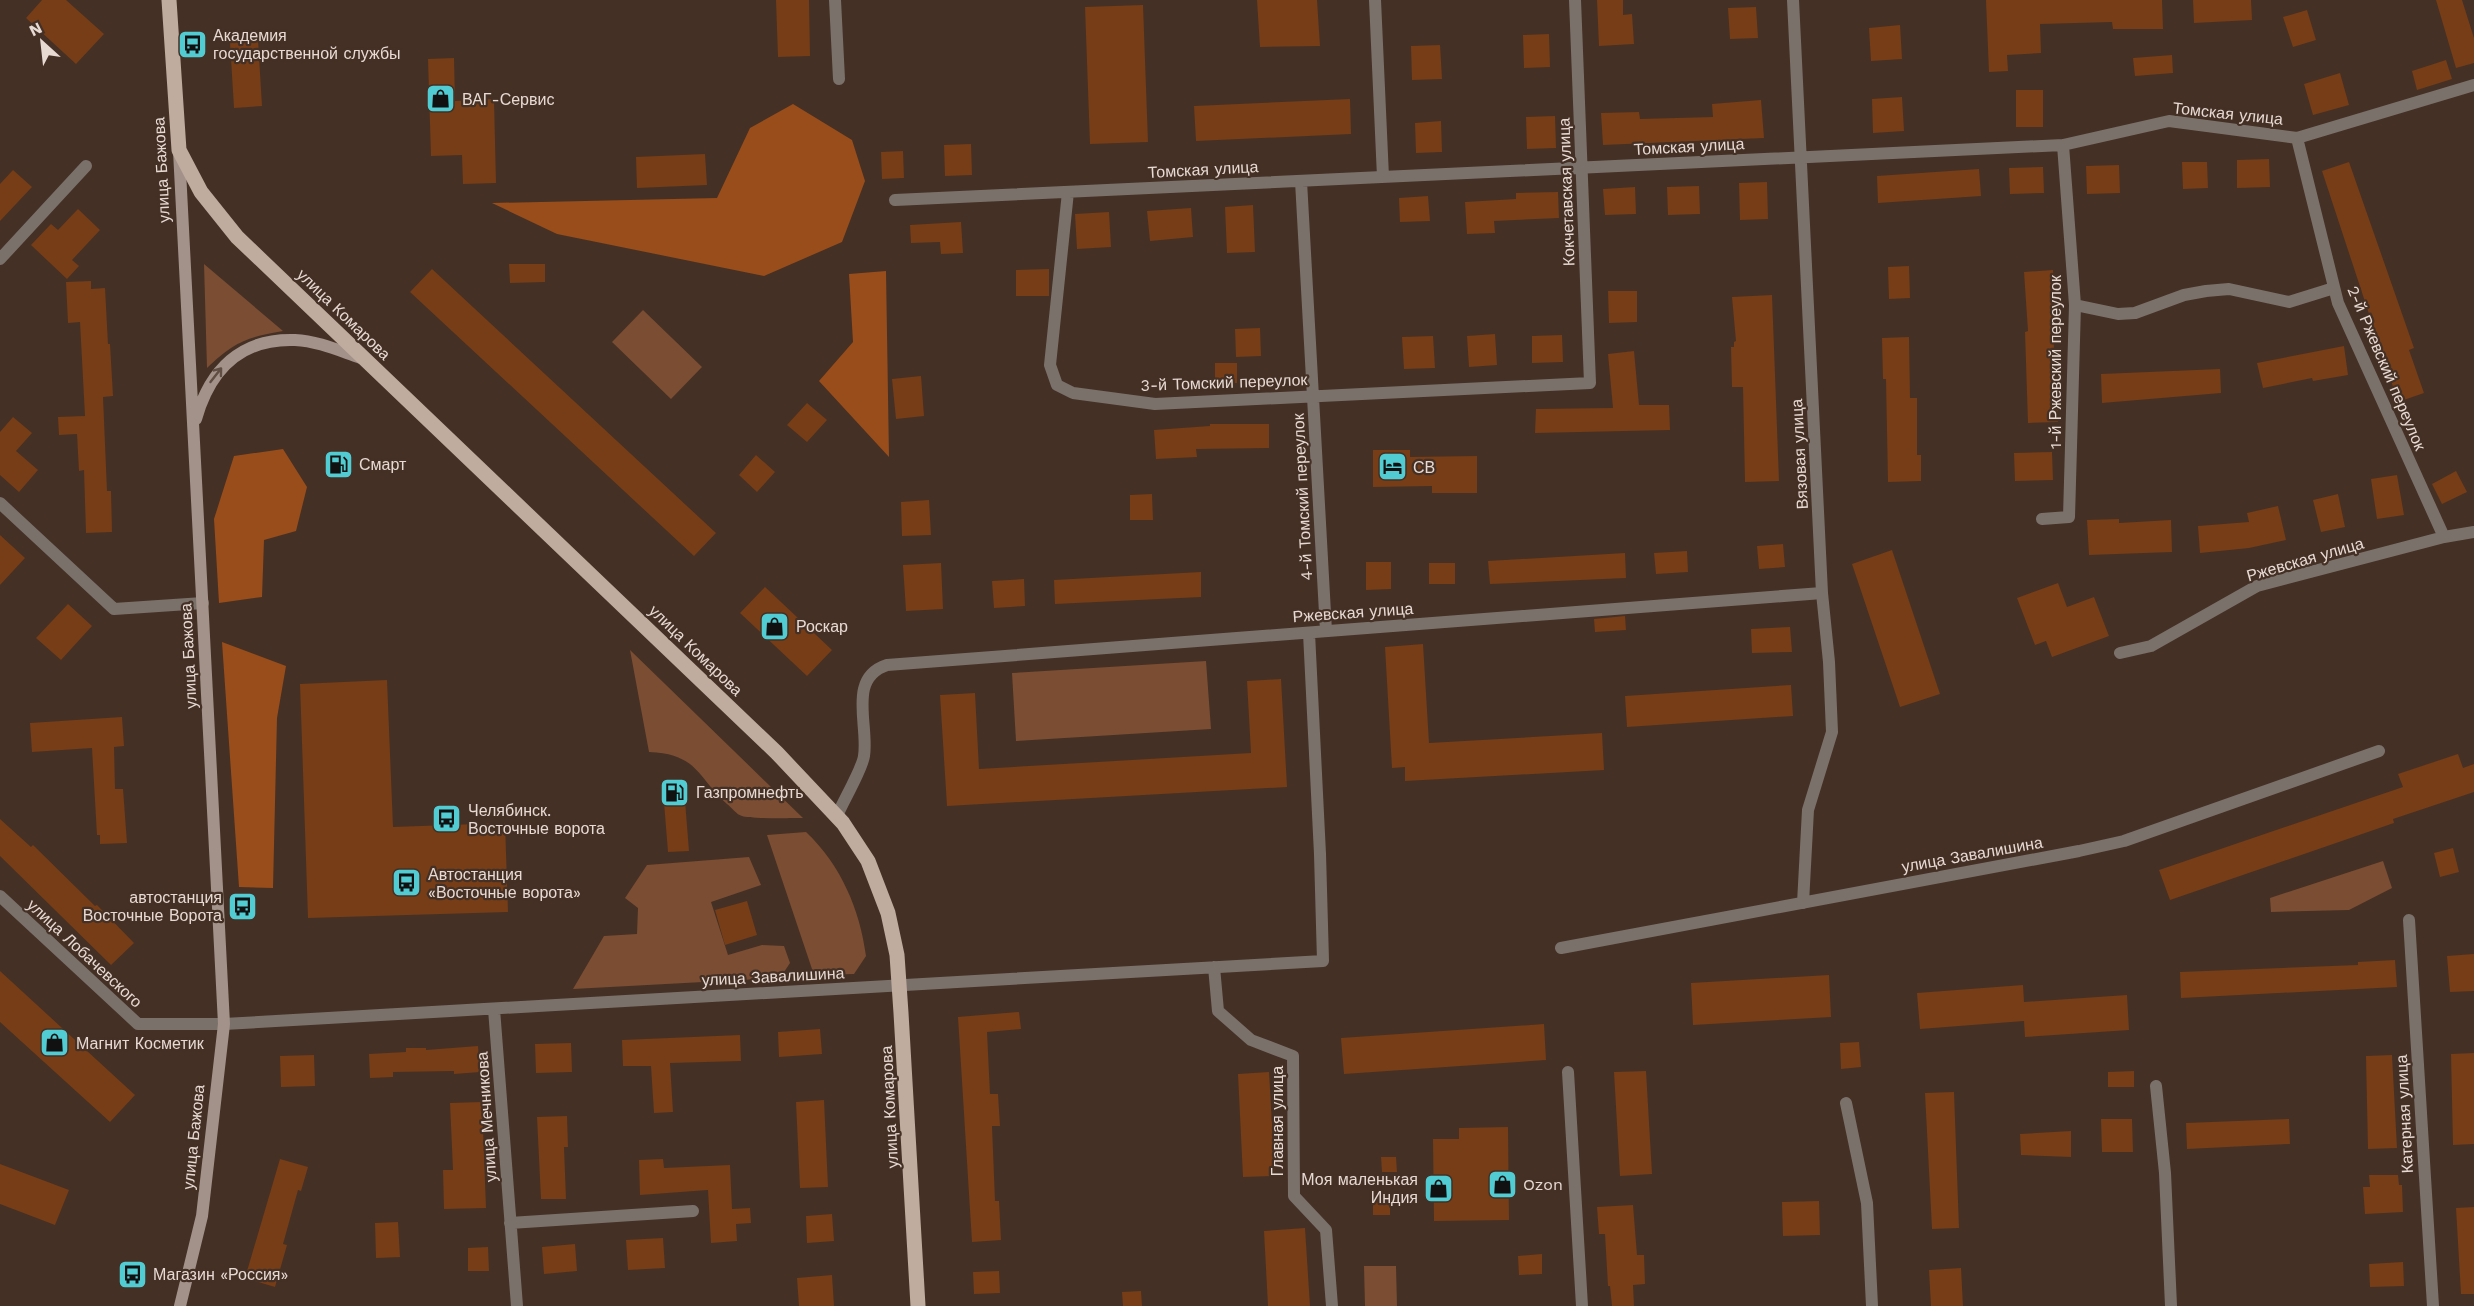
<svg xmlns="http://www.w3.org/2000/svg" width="2474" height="1306" viewBox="0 0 2474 1306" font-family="'Work Sans',sans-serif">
	<rect width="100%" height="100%" fill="#443025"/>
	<!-- green -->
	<path fill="#7b4d32" d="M204,264L283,331C247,337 234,342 207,368Z
		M643,310L702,367L671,399L612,342Z
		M630,650L803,818C792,818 749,819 742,816C737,815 731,807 727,804C697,777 698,754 649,752Z
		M1206,661L1211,729L1016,741L1012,673Z
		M806,832C841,865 860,910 866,956L854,974L814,975L767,835Z
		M749,857L761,885L711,902L728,955L762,945L784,946L790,963L780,978L573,989L604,936L637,934L638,908L625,898L647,865Z
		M2383,861L2392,888L2349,910L2271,912L2270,898Z
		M1364,1266H1396L1397,1306H1365Z"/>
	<!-- forest -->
	<path fill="#984d1a" d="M793,104L852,140L865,181L842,242L764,276L557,234L492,203L717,198L750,128Z
		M886,271L889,457L819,381L853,342L849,274Z
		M283,449L307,487L296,531L264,540L262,597L219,603L214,519L234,456Z
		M222,642L286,666L277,718L273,888L239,887Z"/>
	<!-- building -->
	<path fill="#763d17" d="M42,0H66L104,34L76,64L26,18Z
		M776,0H809L810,56L778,57Z
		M1257,0H1317L1320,46L1260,47Z
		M1597,0H1623V15L1632,14L1634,44L1599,46Z
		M1986,0H2162L2163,29H2113L2112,22L2040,24L2041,53L2007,55L2008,71L1989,72Z
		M2193,0H2251L2252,20L2194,23Z
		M2436,0H2462L2474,38V63L2456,68Z
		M1143,5L1148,142L1090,144L1085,7Z
		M1756,7L1758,38L1730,39L1728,8Z
		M2307,10L2316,40L2293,47L2283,17Z
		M1900,25L1902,59L1871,61L1869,28Z
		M1549,34L1550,67L1524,68L1523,35Z
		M258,40L262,106L234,108L230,42Z
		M1440,45L1442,79L1412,80L1411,46Z
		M2172,55L2173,73L2135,76L2133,58Z
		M454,58L455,101L494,99L496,183L463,184L462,155L431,156L428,59Z
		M2446,60L2452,79L2417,90L2412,71Z
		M2340,73L2349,105L2313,115L2304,84Z
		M2016,90H2043V127H2016Z
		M1902,97L1904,131L1873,133L1872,99Z
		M1350,99L1351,134L1196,141L1194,106Z
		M1761,100L1764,138L1603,145L1601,113L1639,112L1640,119L1713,117L1712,104Z
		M1555,116L1556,148L1527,149L1526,117Z
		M1441,121L1442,152L1416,153L1415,123Z
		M971,144L972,175L945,176L944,145Z
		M903,151L904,178L882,179L881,152Z
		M705,154L707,185L637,188L636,157Z
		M2269,159L2270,187L2237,188V160Z
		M2182,162H2207L2208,188L2183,189Z
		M2349,162L2414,348L2409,350L2424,393L2398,402L2322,171Z
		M2119,165L2120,193L2087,194L2086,166Z
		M2043,167L2044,193L2010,194L2009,168Z
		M1979,169L1981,196L1878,203L1877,176Z
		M13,170L32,187L0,221V184Z
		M1767,182L1768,219L1740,220L1739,183Z
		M1699,186L1700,214L1668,215L1667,187Z
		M1635,187L1636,214L1605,215L1603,189Z
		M1558,192L1559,218L1494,221L1495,233L1467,234L1465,202L1516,199V193Z
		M1428,196L1430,221L1400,222L1399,198Z
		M1253,205L1255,252L1227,253L1225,207Z
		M1191,208L1193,237L1150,241L1147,211Z
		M78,209L100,230L72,260L79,266L67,279L31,245L51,224L58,230Z
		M1109,212L1111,247L1077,249L1075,214Z
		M961,222L963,253L941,254L940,242L911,243L910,225Z
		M509,264H545V282L510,283Z
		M1909,266L1910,298L1889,299L1888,267Z
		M432,269L716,533L694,556L410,292Z
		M1049,269V296H1016V270Z
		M2053,270L2056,315H2053L2055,387H2058V422L2028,423L2025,332L2028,331L2024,272Z
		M91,281V289L105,288L108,344H110L113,396L103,397L107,491H111L112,532L86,533L84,470L79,471L77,434L59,435L58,417L85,416L80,322L68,323L66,282Z
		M1608,291H1637V322L1609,323Z
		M1772,295L1779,481L1745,482L1743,387H1732L1731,347H1734V342L1736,341L1732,297Z
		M1260,328L1261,356L1236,357L1235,329Z
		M1495,334L1497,365L1469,367L1467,336Z
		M1562,335L1563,362L1532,363V336Z
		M1433,336L1435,368L1404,369L1402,337Z
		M1909,337L1910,398H1917V455H1921V481L1888,482L1886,379H1883L1882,338Z
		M2344,346L2348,375L2313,381L2312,378L2263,388L2257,363Z
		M1634,351L1639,405H1669L1670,430L1535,433L1536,409L1613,408L1608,354Z
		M1215,363H1237V383H1215Z
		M2220,369L2221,393L2102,403L2101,374Z
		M921,376L924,416L896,419L892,379Z
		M807,403L827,420L807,442L787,425Z
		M13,417L32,433L16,451L38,470L19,492L0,475V432Z
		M1210,424H1269V448L1196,449L1197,457L1156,459L1154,430L1210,426Z
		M1373,450H1410V457L1477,456V493H1432V486L1373,487Z
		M2052,452L2053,480L2015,481L2014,453Z
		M756,455L775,472L757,492L739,475Z
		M2456,471L2467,492L2442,504L2432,484Z
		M2397,475L2404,515L2377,519L2371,479Z
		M1152,494L1153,520H1130V495Z
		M2338,494L2345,527L2321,532L2313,500Z
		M929,500L931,535L902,536L901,502Z
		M2278,506L2286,540L2249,548L2200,553L2198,526L2249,522L2247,513Z
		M2119,519V523L2171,520L2172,552L2089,555L2087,520Z
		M0,535L25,558L0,585Z
		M1783,544L1785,567L1759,569L1757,546Z
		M1892,550L1940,694L1900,707L1852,564Z
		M1687,551L1688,572L1656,574L1654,553Z
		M1625,553L1626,578L1490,584L1488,561Z
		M1366,562H1391V589L1366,590Z
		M941,563L943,609L906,611L903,565Z
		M1429,563H1455V584H1429Z
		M1201,572V597L1055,604L1054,580Z
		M1024,579L1025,606L994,608L992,581Z
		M2058,583L2067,607L2094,597L2109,636L2052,657L2046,641L2035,645L2017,598Z
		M765,587L832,650L807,676L740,613Z
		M68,604L92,626L61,660L36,638Z
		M1625,616L1626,630L1595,632L1594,619Z
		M1790,627L1792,652L1752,653L1751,629Z
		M1423,644L1429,743L1602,733L1604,770L1405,781V767L1392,768L1385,647Z
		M1281,679L1287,787L947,806L940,695L975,693L979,769L1251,753L1247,681Z
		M387,680L393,827L505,823L508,912L308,918L300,684Z
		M1791,685L1793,716L1627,727L1625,696Z
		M122,717L124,746L114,747L115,789H123L127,843L100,844V835H97L92,748L32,752L30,723Z
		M2458,754L2463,768L2474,764V792L2393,819L2394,823L2170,900L2159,870L2403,787L2398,774Z
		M684,788L689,851L668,852L663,790Z
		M0,819L31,847L33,845L95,906L97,905L134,943L111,965L0,856Z
		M2453,848L2459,872L2440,877L2434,853Z
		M747,901L757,935L725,945L715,910Z
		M2474,954V991L2450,992L2447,956Z
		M2395,960L2397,987L2181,998L2180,972L2358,965V962Z
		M0,971L135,1095L110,1122L0,1022Z
		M1829,975L1831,1017L1693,1025L1691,983Z
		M2023,985L2024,1002L2127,995L2129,1030L2025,1037L2024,1021L1920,1029L1917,993Z
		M1019,1012L1021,1029L987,1032L990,1094H998L1000,1126H992L995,1201H999L1001,1240L972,1242L958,1017Z
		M1544,1024L1546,1060L1344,1074L1341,1038Z
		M820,1029L822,1054L779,1057L778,1032Z
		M740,1035L741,1061L670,1063L673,1112L654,1113L651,1066H623L622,1040Z
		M1859,1042L1861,1067L1841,1069L1840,1043Z
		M571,1043L572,1072L536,1073L535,1044Z
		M478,1046L480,1072L454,1074V1071L393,1072V1077L370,1078L369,1054L406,1052V1048H426V1050Z
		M2474,1053V1144L2453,1145L2451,1054Z
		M314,1055L315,1086L281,1087L280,1056Z
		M2392,1055L2397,1148L2368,1149L2366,1056Z
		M1646,1071L1652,1174L1620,1176L1614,1072Z
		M2134,1071V1087H2108V1072Z
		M1269,1072L1275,1176L1243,1177L1238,1074Z
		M1954,1092L1959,1228L1932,1229L1925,1093Z
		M824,1100L828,1187L800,1188L796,1102Z
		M482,1102L486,1208L444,1209L443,1170H453L450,1103Z
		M567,1116L568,1147H564L566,1199H541L537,1117Z
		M2101,1119H2132L2133,1152H2102Z
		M2289,1119L2290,1144L2187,1149L2186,1123Z
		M1508,1127L1509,1220L1434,1221L1433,1139H1459V1128Z
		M2071,1131V1157L2021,1155L2020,1134Z
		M1381,1157H1396L1397,1172H1382Z
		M280,1159L308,1167L301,1191L298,1190L283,1244L287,1245L275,1287L245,1278Z
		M663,1159L664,1168L730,1165L732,1209L750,1208L751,1223L736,1224L737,1241L711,1243L708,1190L640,1195L639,1160Z
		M0,1164L69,1190L55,1225L0,1204Z
		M2369,1175H2398L2399,1185H2402L2403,1212L2365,1214L2363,1187H2370Z
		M1373,1201H1390V1215H1373Z
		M1819,1201L1820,1235L1783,1236L1782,1202Z
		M1633,1205L1637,1255H1644L1645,1284L1633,1285L1634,1306H1612L1610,1286H1608L1605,1234H1599L1597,1207Z
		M2474,1207V1294H2461L2456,1208Z
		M832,1214L834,1241L807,1243L806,1216Z
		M398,1222L400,1257L376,1258L375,1223Z
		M1305,1228L1310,1306H1268L1264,1231Z
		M663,1238L665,1268L628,1270L626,1240Z
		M575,1244L577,1271L544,1274L542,1247Z
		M488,1247L489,1271H468V1248Z
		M1542,1254V1274L1519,1275L1518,1256Z
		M2403,1262L2404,1286L2370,1287L2369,1264Z
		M1961,1268L1963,1306H1931L1929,1270Z
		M999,1271L1000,1293L974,1294L973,1272Z
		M832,1275L834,1306H799L797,1278Z
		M1141,1291L1142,1306H1123L1122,1292Z"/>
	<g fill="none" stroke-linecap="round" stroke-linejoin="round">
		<!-- street -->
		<path stroke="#7b716b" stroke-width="12" d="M835,0L839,79
			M1375,0L1383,177
			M1793,0L1822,593L1829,662L1832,732L1808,810L1803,903
			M2297,138L2338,303L2444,537
			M1301,181L1326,631
			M1068,192L1050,365L1057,385L1073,393L1155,404L1590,383L1575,0
			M895,200L2063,145L2169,121L2297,138L2474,85
			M0,259L86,166
			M2075,305L2118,314L2135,313L2184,295L2206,291L2229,289L2289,302L2334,288
			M0,503L114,609L203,603
			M2042,519L2069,517L2075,305L2063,145
			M2120,653L2151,646L2257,586L2444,537L2474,532
			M837,816C843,801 862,770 864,756C869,725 847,678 887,665L1822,593
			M0,896L138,1024H224L1323,961L1320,854L1309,633
			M2409,920L2433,1306
			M1561,948L2079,851L2124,841L2379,751
			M1214,967L1218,1011L1251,1040L1293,1056L1294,1196L1326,1230L1332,1306
			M494,1009L517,1306
			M1568,1072L1582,1306
			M2156,1086L2165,1173L2171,1306
			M1846,1103L1867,1203L1872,1306
			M510,1223L693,1211"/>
		<!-- secondary -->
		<path stroke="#a29289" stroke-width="12" d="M179,151L224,1024L202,1216L180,1306
			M196,419C210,370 241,338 295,340C318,341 340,351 361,358"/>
		<!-- primary -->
		<path stroke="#c0ab9f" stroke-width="15" d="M169,0L179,150L201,192L237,237L777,753L843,823L868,861L888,913L897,955L901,1013L918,1306"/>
	</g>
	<!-- one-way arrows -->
	<defs><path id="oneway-shaft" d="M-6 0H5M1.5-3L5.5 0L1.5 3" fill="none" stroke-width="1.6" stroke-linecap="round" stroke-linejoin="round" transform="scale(1.5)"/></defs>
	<use stroke="#604d43" href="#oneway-shaft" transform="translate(216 375) rotate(-52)"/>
	<!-- icons -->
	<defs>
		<symbol id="bus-square" viewBox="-11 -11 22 22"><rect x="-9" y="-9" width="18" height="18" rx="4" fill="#51ccd3" stroke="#443025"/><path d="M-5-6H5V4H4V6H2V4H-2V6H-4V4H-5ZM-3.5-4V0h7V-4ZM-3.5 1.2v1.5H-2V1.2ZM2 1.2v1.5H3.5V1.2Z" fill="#111"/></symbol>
		<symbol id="shop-square" viewBox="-11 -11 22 22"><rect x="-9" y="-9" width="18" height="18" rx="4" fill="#51ccd3" stroke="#443025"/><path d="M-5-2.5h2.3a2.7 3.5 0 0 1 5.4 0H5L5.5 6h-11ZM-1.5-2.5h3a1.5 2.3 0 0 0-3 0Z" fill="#111"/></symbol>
		<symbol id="fuel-square" viewBox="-11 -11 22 22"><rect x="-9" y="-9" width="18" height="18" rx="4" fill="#51ccd3" stroke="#443025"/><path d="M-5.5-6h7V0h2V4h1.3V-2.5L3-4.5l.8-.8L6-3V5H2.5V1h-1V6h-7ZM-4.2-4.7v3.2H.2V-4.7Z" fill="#111"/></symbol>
		<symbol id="hotel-square" viewBox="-11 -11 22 22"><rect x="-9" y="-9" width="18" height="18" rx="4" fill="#51ccd3" stroke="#443025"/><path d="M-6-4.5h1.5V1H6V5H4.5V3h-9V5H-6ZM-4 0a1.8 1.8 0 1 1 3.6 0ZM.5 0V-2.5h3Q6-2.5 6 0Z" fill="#111"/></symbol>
	</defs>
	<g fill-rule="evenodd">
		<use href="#bus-square" x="176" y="28" width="33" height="33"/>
		<use href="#shop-square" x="424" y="82" width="33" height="33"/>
		<use href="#fuel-square" x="322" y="448" width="33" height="33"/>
		<use href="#hotel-square" x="1376" y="450" width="33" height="33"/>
		<use href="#shop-square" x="758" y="610" width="33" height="33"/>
		<use href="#fuel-square" x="658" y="776" width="33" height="33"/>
		<use href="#bus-square" x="430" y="802" width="33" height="33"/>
		<use href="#bus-square" x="390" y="866" width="33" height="33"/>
		<use href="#bus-square" x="226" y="890" width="33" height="33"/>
		<use href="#shop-square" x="38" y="1026" width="33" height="33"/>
		<use href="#shop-square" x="1486" y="1168" width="33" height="33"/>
		<use href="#shop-square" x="1422" y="1172" width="33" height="33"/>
		<use href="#bus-square" x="116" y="1258" width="33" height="33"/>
	</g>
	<g text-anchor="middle" stroke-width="4.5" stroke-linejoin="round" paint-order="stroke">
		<!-- poi labels -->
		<g font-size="16" fill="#e7dad3" stroke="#443025" text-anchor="start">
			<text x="213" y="41">Академия<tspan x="213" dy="18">государственной службы</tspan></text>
			<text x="462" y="105">ВАГ-Сервис</text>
			<text x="359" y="470">Смарт</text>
			<text x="1413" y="473">СВ</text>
			<text x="796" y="632">Роскар</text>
			<text x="696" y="798">Газпромнефть</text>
			<text x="468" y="816">Челябинск.<tspan x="468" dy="18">Восточные ворота</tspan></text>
			<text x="428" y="880">Автостанция<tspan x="428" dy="18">«Восточные ворота»</tspan></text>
			<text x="222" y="903" text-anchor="end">автостанция<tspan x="222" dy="18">Восточные Ворота</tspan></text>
			<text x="76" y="1049">Магнит Косметик</text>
			<text x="1418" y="1185" text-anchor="end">Моя маленькая<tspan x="1418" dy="18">Индия</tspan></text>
			<text x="1523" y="1190">Ozon</text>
			<text x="153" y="1280">Магазин «Россия»</text>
		</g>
		<!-- street labels -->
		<g font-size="16" fill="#e7dad3" stroke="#443025">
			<text transform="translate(2228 113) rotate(6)" y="6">Томская улица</text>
			<text transform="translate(1689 146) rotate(-3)" y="6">Томская улица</text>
			<text transform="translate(1203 169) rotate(-3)" y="6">Томская улица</text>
			<text transform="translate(161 170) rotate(-93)" y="6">улица Бажова</text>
			<text transform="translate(1566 192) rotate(-92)" y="6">Кокчетавская улица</text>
			<text transform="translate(344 314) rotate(44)" y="6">улица Комарова</text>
			<text transform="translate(2055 362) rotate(-90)" y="6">1-й Ржевский переулок</text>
			<text transform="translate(2387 368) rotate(67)" y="6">2-й Ржевский переулок</text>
			<text transform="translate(1224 382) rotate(-2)" y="6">3-й Томский переулок</text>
			<text transform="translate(1799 454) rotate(-93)" y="6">Вязовая улица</text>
			<text transform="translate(1302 497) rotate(-93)" y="6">4-й Томский переулок</text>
			<text transform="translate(2305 559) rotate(-16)" y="6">Ржевская улица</text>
			<text transform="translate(1353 612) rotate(-4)" y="6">Ржевская улица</text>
			<text transform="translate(696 650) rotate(44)" y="6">улица Комарова</text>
			<text transform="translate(188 656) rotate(-93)" y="6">улица Бажова</text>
			<text transform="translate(1972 854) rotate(-10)" y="6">улица Завалишина</text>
			<text transform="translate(85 953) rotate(43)" y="6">улица Лобачевского</text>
			<text transform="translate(773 976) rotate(-3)" y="6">улица Завалишина</text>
			<text transform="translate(889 1107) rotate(-93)" y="6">улица Комарова</text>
			<text transform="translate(2404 1114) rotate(-93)" y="6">Катерная улица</text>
			<text transform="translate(486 1117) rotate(-94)" y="6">улица Мечникова</text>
			<text transform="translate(1277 1121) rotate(-90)" y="6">Главная улица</text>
			<text transform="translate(193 1137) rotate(-84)" y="6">улица Бажова</text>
		</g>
	</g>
	<!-- north arrow -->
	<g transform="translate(42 42) rotate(333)" stroke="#443025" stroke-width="4.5" paint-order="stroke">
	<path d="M0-4.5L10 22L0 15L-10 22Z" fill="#e7dad3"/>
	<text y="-9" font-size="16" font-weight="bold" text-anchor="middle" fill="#e7dad3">N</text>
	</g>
</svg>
